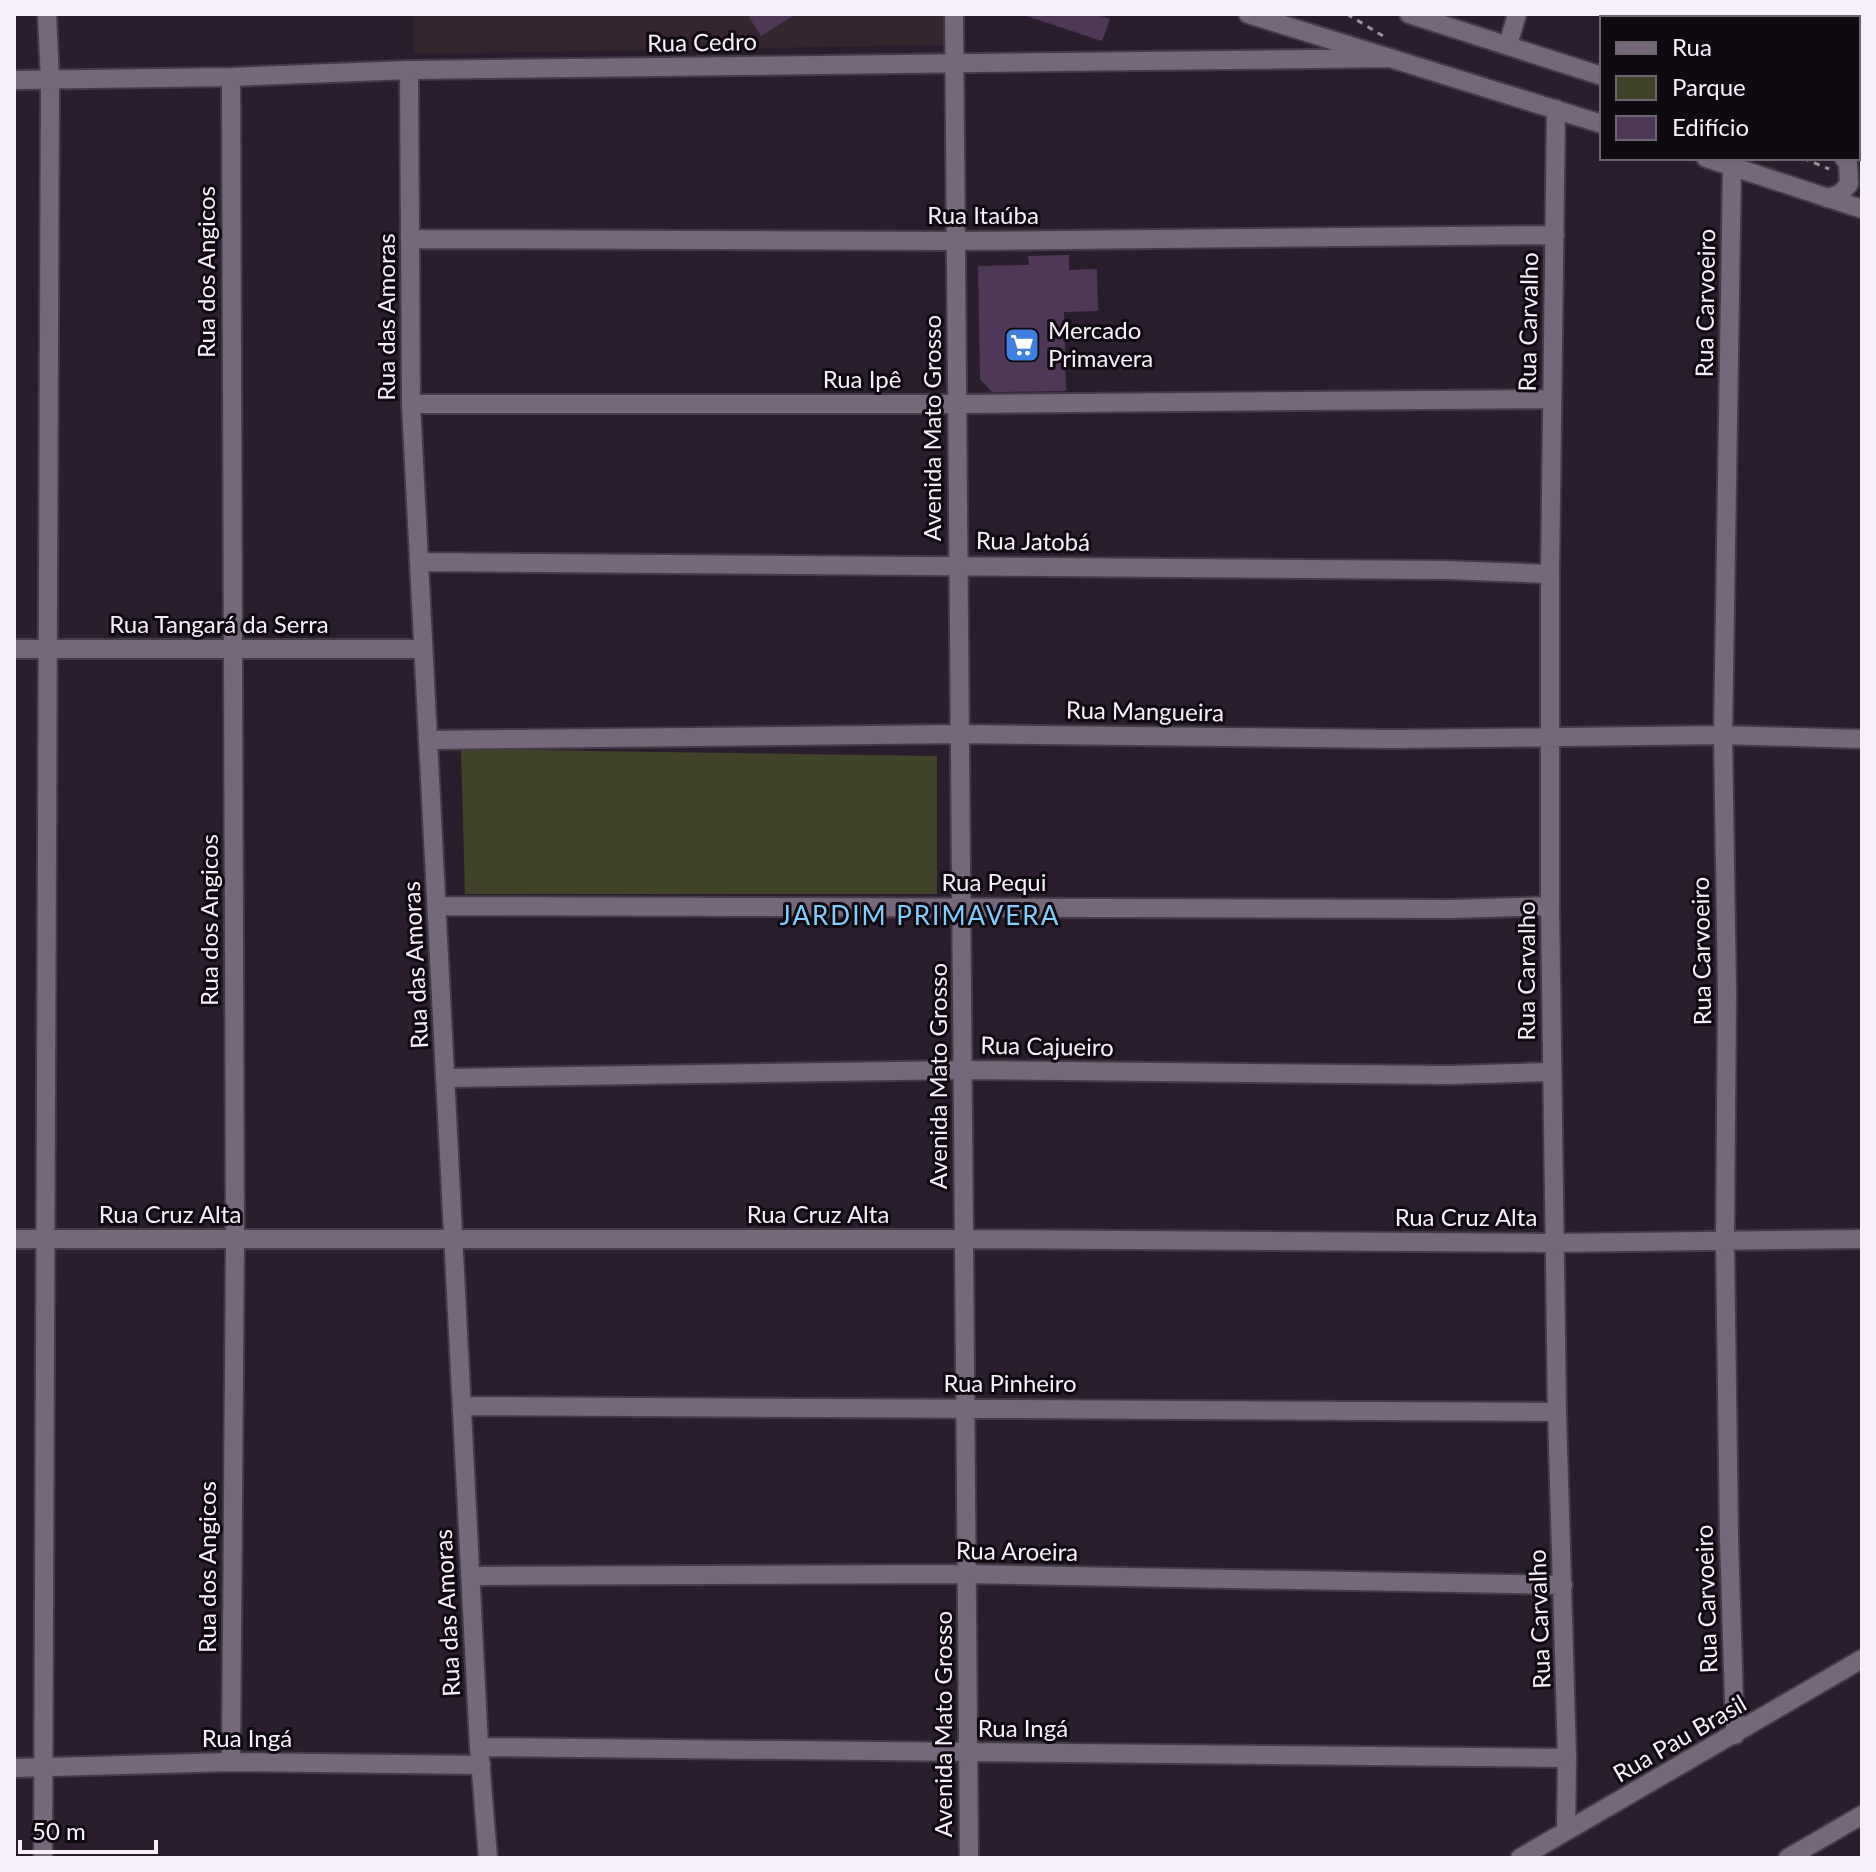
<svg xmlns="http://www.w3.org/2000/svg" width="1876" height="1872" viewBox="0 0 1876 1872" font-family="Lato,sans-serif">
	<rect width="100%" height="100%" fill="#2a1e2e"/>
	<!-- education -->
	<path fill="#35252e" d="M414,14H947L946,45L414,54Z"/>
	<!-- green -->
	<path fill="#414328" d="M461,749L937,756V894H465Z"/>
	<!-- building -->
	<path fill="#4f3857" d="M747,14H796L761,36Z
		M1027,14H1095L1110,19L1102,41L1027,16Z
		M1069,255V270L1097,269L1098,311L1064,312L1066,391L992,392L980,379L978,266L1029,265L1028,256Z"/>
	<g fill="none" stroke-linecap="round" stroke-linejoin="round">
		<defs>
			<path id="minor" d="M954,14L969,1858
				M1248,14L1602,124
				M1409,14L1602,76
				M1803,18L1805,14
				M1508,45L1517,14
				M409,70L411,404L479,1747L488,1858
				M14,80L231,77L409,70L1391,58
				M1556,109L1550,574V906L1557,1412L1567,1758L1566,1831
				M1706,158L1862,209
				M1732,167L1723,735L1727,993L1725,1241L1729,1538L1735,1735
				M1827,198L1840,194L1849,184L1848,164L1844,158
				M411,239L956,241L1555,235
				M411,404H957L1552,399
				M419,562L1446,570L1550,574
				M14,649H423
				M428,740L960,734L1393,739L1723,735L1862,739
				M437,906L1452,909L1550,906
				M445,1078L962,1070L1447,1075L1551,1072
				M14,1239H964L1555,1243L1862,1239
				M462,1406L1557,1412
				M470,1576L967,1574L1563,1585
				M479,1747L1567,1758
				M231,1762L235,1239L231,77
				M14,1768L231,1762L481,1765
				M43,1858L50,80L47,14
				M1520,1858L1862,1659
				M1788,1858L1862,1815"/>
		</defs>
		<!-- minor casing -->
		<use href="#minor" stroke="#443b48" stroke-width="22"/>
		<!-- path -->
		<path stroke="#9a909e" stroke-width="3" stroke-dasharray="6 6" stroke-linecap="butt" d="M1347,14L1383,36
			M1803,158L1829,169"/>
		<!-- minor -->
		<use href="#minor" stroke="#76687b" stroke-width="18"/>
	</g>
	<!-- icons -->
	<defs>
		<symbol id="supermarket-square" viewBox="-11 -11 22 22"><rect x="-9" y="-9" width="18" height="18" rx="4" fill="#3f7fe0" stroke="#0f0a11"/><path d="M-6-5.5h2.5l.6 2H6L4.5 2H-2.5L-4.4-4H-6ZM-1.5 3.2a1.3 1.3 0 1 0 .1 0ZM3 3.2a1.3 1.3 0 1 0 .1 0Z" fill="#fff"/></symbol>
	</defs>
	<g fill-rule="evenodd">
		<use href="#supermarket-square" x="1002" y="325" width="40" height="40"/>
	</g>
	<g text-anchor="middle" stroke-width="6" stroke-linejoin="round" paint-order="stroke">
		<!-- street labels -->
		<g font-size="24" fill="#f7effa" stroke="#0f0a11">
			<text transform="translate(702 43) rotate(-1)" y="8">Rua Cedro</text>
			<text x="983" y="224">Rua Itaúba</text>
			<text transform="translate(207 272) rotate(-90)" y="8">Rua dos Angicos</text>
			<text transform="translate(1706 303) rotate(-89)" y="8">Rua Carvoeiro</text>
			<text transform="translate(387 317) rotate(-90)" y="8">Rua das Amoras</text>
			<text transform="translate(1529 322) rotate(-89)" y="8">Rua Carvalho</text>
			<text x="862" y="388">Rua Ipê</text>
			<text transform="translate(933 428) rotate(-90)" y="8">Avenida Mato Grosso</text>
			<text transform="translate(1033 542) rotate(1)" y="8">Rua Jatobá</text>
			<text x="219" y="633">Rua Tangará da Serra</text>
			<text transform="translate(1145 712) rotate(1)" y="8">Rua Mangueira</text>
			<text x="994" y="891">Rua Pequi</text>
			<text transform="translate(210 920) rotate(-90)" y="8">Rua dos Angicos</text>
			<text transform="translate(1702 951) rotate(-91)" y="8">Rua Carvoeiro</text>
			<text transform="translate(416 965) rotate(-93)" y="8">Rua das Amoras</text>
			<text transform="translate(1527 971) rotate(-90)" y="8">Rua Carvalho</text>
			<text transform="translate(1047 1047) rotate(1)" y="8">Rua Cajueiro</text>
			<text transform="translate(939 1076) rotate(-90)" y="8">Avenida Mato Grosso</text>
			<text x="170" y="1223">Rua Cruz Alta</text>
			<text x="818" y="1223">Rua Cruz Alta</text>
			<text x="1466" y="1226">Rua Cruz Alta</text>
			<text x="1010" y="1392">Rua Pinheiro</text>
			<text transform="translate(1017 1552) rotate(1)" y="8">Rua Aroeira</text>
			<text transform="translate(208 1567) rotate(-90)" y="8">Rua dos Angicos</text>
			<text transform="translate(1707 1599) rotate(-92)" y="8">Rua Carvoeiro</text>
			<text transform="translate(448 1613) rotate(-93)" y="8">Rua das Amoras</text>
			<text transform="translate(1540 1619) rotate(-92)" y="8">Rua Carvalho</text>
			<text transform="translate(944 1724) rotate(-90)" y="8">Avenida Mato Grosso</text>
			<text x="1023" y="1737">Rua Ingá</text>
			<text x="247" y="1747">Rua Ingá</text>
			<text transform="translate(1680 1739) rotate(-30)" y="8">Rua Pau Brasil</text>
		</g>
		<!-- poi labels -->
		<g font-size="24" fill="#f7effa" stroke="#0f0a11" text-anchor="start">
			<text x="1048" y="339">Mercado<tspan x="1048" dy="28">Primavera</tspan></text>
		</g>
		<!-- neighbourhood labels -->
		<g font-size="26" letter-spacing="2" fill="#82cdfc" stroke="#0f0a11">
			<text x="920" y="925">JARDIM PRIMAVERA</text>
		</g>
	</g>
	<!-- border -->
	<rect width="1876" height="1872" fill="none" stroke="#f7effa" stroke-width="32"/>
	<!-- legend -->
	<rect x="1600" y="16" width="260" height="144" fill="#0f0a11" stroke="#6c666e" stroke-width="2"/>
	<rect x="1616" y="42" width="40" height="12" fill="#76687b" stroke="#6c666e" stroke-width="2"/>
	<text x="1672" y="56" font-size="24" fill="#f7effa">Rua</text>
	<rect x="1616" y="76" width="40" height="24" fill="#414328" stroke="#6c666e" stroke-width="2"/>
	<text x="1672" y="96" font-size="24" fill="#f7effa">Parque</text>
	<rect x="1616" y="116" width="40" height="24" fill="#4f3857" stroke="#6c666e" stroke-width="2"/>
	<text x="1672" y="136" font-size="24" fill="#f7effa">Edifício</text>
	<!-- scale -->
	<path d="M20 1840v12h136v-12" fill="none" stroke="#f7effa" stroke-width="4"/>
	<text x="32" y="1840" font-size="24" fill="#f7effa" stroke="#0f0a11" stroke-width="6" paint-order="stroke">50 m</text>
</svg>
